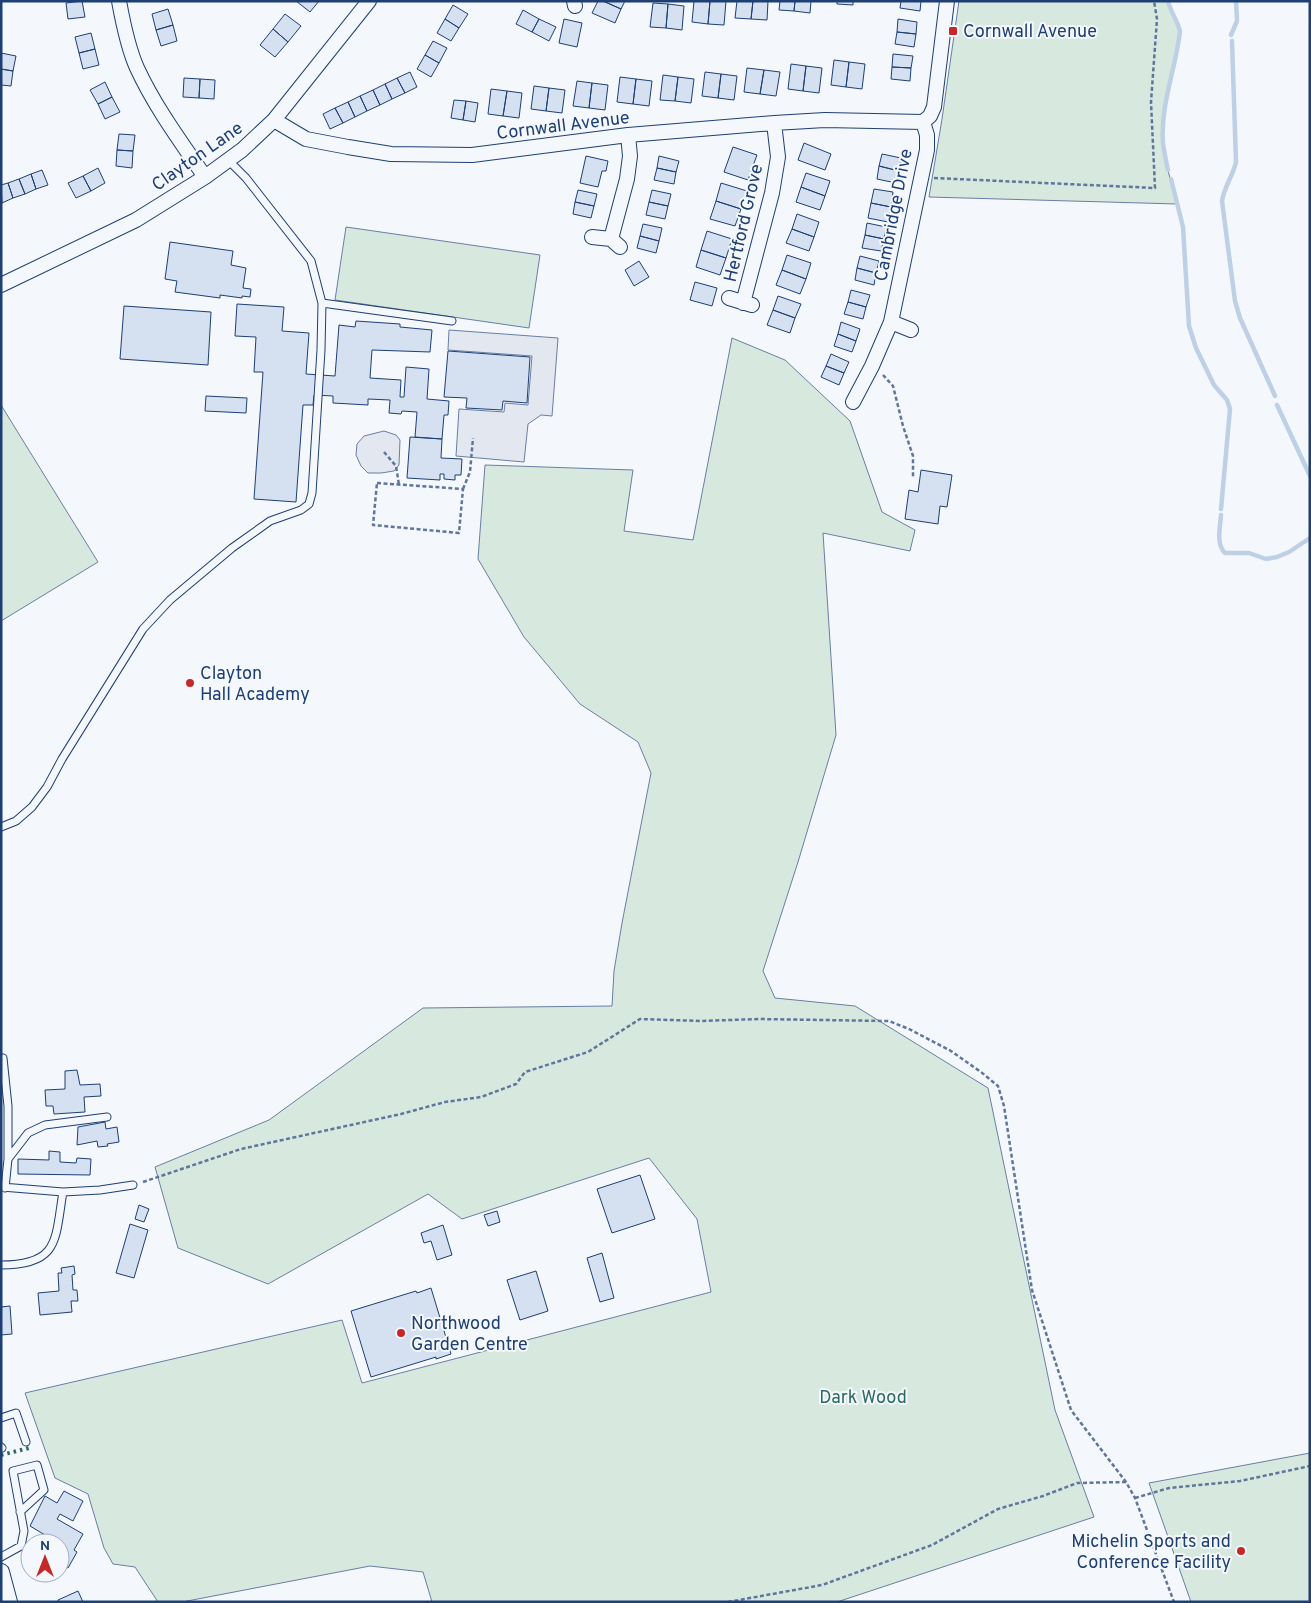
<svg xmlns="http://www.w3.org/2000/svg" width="1311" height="1603" viewBox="0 0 1311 1603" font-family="Overpass,sans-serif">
	<rect width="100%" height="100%" fill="#f4f7fb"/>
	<!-- green -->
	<path fill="#d7e8df" stroke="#687fa3" d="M959,1H1168C1171,13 1177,20 1180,31C1176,68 1159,105 1163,143C1165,164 1172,184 1177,204L929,197L942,119Z
		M346,227L540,255L529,328L335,300Z
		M732,338L785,360L850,421L882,512L915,530L910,551L823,533L836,735L798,862L763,971L775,998L855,1006L988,1088L1055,1410L1094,1517L837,1602H432L423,1572L370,1566L182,1602H158L135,1567L113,1564L104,1548L88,1494L55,1478L25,1393L342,1320L362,1383L711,1292L697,1219L649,1158L462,1219L428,1194L268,1284L178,1248L155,1167L269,1120L423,1008L612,1006L614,971L622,923L651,773L638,742L580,704L524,637L478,559L485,465L633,470L624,531L693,540Z
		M1,405L98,562L1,621Z
		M1310,1453V1602H1191L1149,1483Z"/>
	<!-- parking -->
	<path fill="#e3e8f0" stroke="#687fa3" d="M449,330L558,338L552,416L541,415L528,424L524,462L456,456L459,409L504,412L505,403L528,405L532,356L448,350Z
		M384,431L396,435L400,440L399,465L394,471L381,473H368L361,466L356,455L357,444L364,436Z"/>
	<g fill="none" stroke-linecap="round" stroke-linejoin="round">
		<!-- stream -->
		<path stroke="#bed0e5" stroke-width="4.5" d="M1231,35L1237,21L1236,1
			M1232,41L1236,162C1233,176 1224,187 1222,201L1235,301L1240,318L1275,396
			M1168,170C1166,161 1164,152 1163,143C1160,105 1176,68 1180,31C1177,20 1171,13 1168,1
			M1171,179L1183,227L1189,326L1196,348L1214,385L1227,400L1230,409L1221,509
			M1277,405L1310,476
			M1221,515C1220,528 1216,544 1225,553H1249L1266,559L1277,557L1289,552L1310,538"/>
	</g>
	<!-- building -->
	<path fill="#d5e0f0" stroke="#1d3f73" d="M82,1L85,17L68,19L66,3Z
		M296,1H319L310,12Z
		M598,1H603L621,9L615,23L592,13Z
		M603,1H625L621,9Z
		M694,1H710L708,24L692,22Z
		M710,1H726L724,25L708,24Z
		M737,1H753L751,19L735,18Z
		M753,1H768L767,20L751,19Z
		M780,1H795L794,11L779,10Z
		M795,1H811L810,13L794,11Z
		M837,1H853V5L837,4Z
		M901,1H921L920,11L900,8Z
		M653,3L668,4L666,28L650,27Z
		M668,4L684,6L682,30L666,28Z
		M453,5L468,14L459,28L445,19Z
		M168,9L173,25L156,30L152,14Z
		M523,10L539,19L532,32L516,24Z
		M285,14L301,26L288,42L273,29Z
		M445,19L459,28L451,41L437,33Z
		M539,19L556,27L549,41L532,32Z
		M564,19L582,23L577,47L559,43Z
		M898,19L917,22L916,34L897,32Z
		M173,25L177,41L161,46L156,30Z
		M273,29L288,42L275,57L260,45Z
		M897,32L916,34L914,47L895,44Z
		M91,33L95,49L79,53L75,37Z
		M433,41L447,48L439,63L425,55Z
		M95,49L99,65L83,69L79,53Z
		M1,53L16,56L13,71L1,69Z
		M893,54L913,56L911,68L892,67Z
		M425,55L439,63L431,77L417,69Z
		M834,60L849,62L846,87L831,85Z
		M849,62L865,64L862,89L846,87Z
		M791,64L806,66L803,91L788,89Z
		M806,66L822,68L819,93L803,91Z
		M892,67L911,68L910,81L891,79Z
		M747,68L764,70L760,94L744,92Z
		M1,69L13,71L11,86L1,85Z
		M764,70L780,72L776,96L760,94Z
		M410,72L417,87L405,93L397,78Z
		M705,72L721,74L718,98L702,96Z
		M721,74L737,76L734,100L718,98Z
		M663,75L678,77L675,101L660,100Z
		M620,77L636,79L633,104L617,102Z
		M678,77L694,79L691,103L675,101Z
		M184,78L200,79L199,98L183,97Z
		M397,78L405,93L392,99L385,84Z
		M200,79L215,80L214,99L199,98Z
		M636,79L652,81L649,106L633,104Z
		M577,81L592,83L589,108L573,106Z
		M105,82L112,97L98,104L90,90Z
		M592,83L608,85L605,110L589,108Z
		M385,84L392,99L380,105L373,90Z
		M534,86L549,88L546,111L531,109Z
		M549,88L565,90L562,113L546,111Z
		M491,89L507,91L503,116L488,114Z
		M373,90L380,105L367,111L360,96Z
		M507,91L522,93L519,118L503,116Z
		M360,96L367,111L355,117L348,102Z
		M112,97L120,112L105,119L98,104Z
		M454,100L466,101L463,120L451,118Z
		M466,101L478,103L475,122L463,120Z
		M348,102L355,117L343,123L335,108Z
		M335,108L343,123L330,129L323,114Z
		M119,134L135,135L133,151L117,150Z
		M804,143L831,154L825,170L798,160Z
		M733,147L757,155L748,180L724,172Z
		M117,150L133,151L132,168L116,166Z
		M882,154L901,158L899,171L879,166Z
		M586,156L608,161L606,171H602L598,187L580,183Z
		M659,156L679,161L676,172L657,168Z
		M879,166L899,171L896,183L877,179Z
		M98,168L105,183L91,191L83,176Z
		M657,168L676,172L674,184L654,180Z
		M42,170L48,185L36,189L31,174Z
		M806,173L830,181L825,196L801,187Z
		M31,174L36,189L25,194L19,179Z
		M83,176L91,191L76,198L68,183Z
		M19,179L25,194L13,198L8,183Z
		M8,183L13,198L2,203L1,185Z
		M721,183L747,191L741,209L716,201Z
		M801,187L825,196L820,210L796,202Z
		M874,189L893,192L891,207L871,203Z
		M578,190L597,194L594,206L575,202Z
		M652,190L671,194L668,206L649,202Z
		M716,201L741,209L735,226L710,219Z
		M575,202L594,206L591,218L573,214Z
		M649,202L668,206L665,219L646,215Z
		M871,203L891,207L888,222L868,218Z
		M797,214L819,222L814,237L792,229Z
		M867,223L886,227L884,239L865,235Z
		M643,224L662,228L659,241L640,236Z
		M792,229L814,237L809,251L786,243Z
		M707,231L732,239L726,258L701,250Z
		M865,235L884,239L881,251L862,248Z
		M640,236L659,241L656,253L637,248Z
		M170,242L233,251L231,265L246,268L243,288L251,289L250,297L242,296V298L220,295V298L175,292L177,281L165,279Z
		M701,250L726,258L720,275L696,267Z
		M787,255L811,263L806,279L782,270Z
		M860,256L879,261L876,273L857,268Z
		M639,261L649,277L634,286L625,270Z
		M857,268L876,273L874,285L855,280Z
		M782,270L806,279L800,294L776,285Z
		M695,282L717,288L712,306L690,300Z
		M851,290L870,295L866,307L848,302Z
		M778,296L801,304L795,318L773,310Z
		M848,302L866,307L863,319L844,314Z
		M237,304L284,307L282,331L309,333L306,374L335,376L339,325L355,327L356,321L400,324V327L432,330L430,352L372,350L370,378L401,380L400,397H404L406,367L429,369L427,399L449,401L448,415H444L442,439L415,437L417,412L402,411L401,414L389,413L390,400L368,399V405L333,403V396L314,395L313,405H303L296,502L254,499L263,372H254L256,337L235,336Z
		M124,306L211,312L208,365L120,359Z
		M773,310L795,318L790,333L767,325Z
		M841,322L860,329L856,341L838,334Z
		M838,334L856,341L852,352L834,346Z
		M448,351L530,357L527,403L503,401L502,410L466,408L467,398L444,397Z
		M831,354L849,362L844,373L826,366Z
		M826,366L844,373L839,385L821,377Z
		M206,396L247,398L246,413L205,411Z
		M410,437L442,439L441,458L462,459L461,475H455V480L444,479V474H440V480L407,478Z
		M921,470L952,475L947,507L940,506L938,524L905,519L909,490L918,492Z
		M77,1070L80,1085L100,1084L101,1096L84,1097L85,1112L54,1114L53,1106H46L45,1090L65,1089V1071Z
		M105,1122L106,1129L117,1127L119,1142L107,1144L108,1146L98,1147L97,1141L77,1145L78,1127Z
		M49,1151L60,1152V1162L76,1163L77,1158L91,1159L90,1175L18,1174V1159L49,1160Z
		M640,1175L655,1219L612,1233L597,1189Z
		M139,1205L149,1209L144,1222L135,1219Z
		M497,1211L500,1222L488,1226L484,1215Z
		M130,1224L148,1230L134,1278L116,1273Z
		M443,1225L452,1255L437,1260L431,1241L424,1243L421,1233Z
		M602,1253L614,1298L600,1302L587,1258Z
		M74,1266L75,1274L72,1275L73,1290H77L78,1301H71L72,1312L40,1315L38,1293L59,1291L58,1273H62L61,1268Z
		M536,1271L548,1311L520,1320L507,1280Z
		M431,1288L451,1354L436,1359V1357L371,1377L351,1311L416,1291L417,1293Z
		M10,1306L12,1334L1,1335V1307Z
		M64,1491L83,1501L73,1521L60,1514L57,1519L83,1534L74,1550L77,1552L68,1568L60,1563V1543H41L45,1535L30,1526L45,1496L57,1503Z
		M78,1591L83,1602H59L58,1600Z"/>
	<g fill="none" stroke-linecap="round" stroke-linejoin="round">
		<defs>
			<path id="service" d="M322,303L452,321
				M1,827L16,821L32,807L47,787L62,759L143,629L170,600L232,548L270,521L301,510L309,504L312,493L321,350L322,303L311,261L246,178L228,160
				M3,1058L8,1106V1158
				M2,1187L63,1192L100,1190L133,1185
				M5,1188L8,1159L28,1133L45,1125L107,1117
				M1,1265C60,1265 55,1239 63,1192
				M1,1418L16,1413L26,1442
				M1,1447L2,1448
				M1,1557L21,1546L24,1531L13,1471L37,1465L44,1490L20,1512"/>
			<path id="minor" d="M119,1C123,23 128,48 137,68C155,107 181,142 205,177
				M574,1L575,6
				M274,120L306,139L348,147L391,154L472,155L628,135L774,123L825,120L923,122
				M592,237L611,239L620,247
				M611,239L627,179L630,156L628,135
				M1,285L136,220L205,177L242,150L274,120L369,1
				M729,298L752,305
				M743,303L772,193L778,157L774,123
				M891,322L911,330
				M853,402L872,366L891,322L927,150V135L923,122L930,116L934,107L947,1"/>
			<path id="tertiary" d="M1,1572L9,1602"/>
		</defs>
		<!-- service casing -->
		<use href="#service" stroke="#1d3f73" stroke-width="9"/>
		<!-- minor casing -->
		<use href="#minor" stroke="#1d3f73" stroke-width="16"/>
		<!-- tertiary casing -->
		<use href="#tertiary" stroke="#1d3f73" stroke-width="18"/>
		<!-- path -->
		<path stroke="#5e769c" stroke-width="2.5" stroke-dasharray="4 2.5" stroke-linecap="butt" d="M934,178L1155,188L1151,102L1157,19L1154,1
			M883,375L893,386L903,426L913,456V477
			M384,452L396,466L399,485
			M377,483L463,489L459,533L373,525Z
			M463,489L470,472L473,438
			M143,1182L241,1149L401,1114L445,1102L481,1097L516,1084L525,1072L588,1052L640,1019L701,1021L759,1019L889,1021L909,1029L951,1051L981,1072L998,1086L1004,1106L1032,1290L1071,1410L1126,1482L1135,1498L1174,1602
			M1135,1498L1169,1488L1240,1481L1310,1466
			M728,1602L822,1585L932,1545L998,1509L1043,1496L1077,1483L1126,1482"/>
		<!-- service -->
		<use href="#service" stroke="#f4f7fb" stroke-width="7"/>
		<!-- minor -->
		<use href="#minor" stroke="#f4f7fb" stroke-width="14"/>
		<!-- tertiary -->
		<use href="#tertiary" stroke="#f4f7fb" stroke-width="16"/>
		<!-- hedge -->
		<path stroke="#2c6c60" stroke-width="4" stroke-dasharray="2.5 4" stroke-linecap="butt" d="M1,1455L29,1448"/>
	</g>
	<!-- markers -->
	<g fill="#c62828" stroke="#f4f7fb" stroke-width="2">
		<rect x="948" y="26" width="10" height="10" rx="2.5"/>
		<circle cx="190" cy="683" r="5"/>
		<circle cx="401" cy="1333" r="5"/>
		<circle cx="1241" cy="1551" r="5"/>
	</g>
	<g text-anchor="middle" stroke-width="4" stroke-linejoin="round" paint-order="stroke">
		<!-- poi labels -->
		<g font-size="18" fill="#1d3f73" stroke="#f4f7fb" text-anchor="start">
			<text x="963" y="37">Cornwall Avenue</text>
			<text x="200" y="679">Clayton<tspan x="200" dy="21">Hall Academy</tspan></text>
			<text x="411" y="1329">Northwood<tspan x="411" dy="21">Garden Centre</tspan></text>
			<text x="1231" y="1547" text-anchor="end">Michelin Sports and<tspan x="1231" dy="21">Conference Facility</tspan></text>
		</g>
		<!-- street labels -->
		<g font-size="18" fill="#1d3f73" stroke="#f4f7fb">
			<text transform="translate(563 125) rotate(-7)" y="6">Cornwall Avenue</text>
			<text transform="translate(197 156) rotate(-35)" y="6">Clayton Lane</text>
			<text transform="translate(893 215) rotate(-79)" y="6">Cambridge Drive</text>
			<text transform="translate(743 223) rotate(-77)" y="6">Hertford Grove</text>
		</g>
		<!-- park labels -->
		<g font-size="18" fill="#2c6c60" stroke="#f4f7fb">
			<text x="863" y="1403">Dark Wood</text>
		</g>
	</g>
	<!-- border -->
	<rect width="1311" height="1603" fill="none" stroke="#1d3f73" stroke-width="5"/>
	<!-- north arrow -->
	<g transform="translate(45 1558)"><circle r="24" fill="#f4f7fb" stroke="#9eadc5"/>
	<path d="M0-4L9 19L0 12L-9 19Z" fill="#c62828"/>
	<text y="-8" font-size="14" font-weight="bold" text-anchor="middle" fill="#1d3f73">N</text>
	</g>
</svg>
